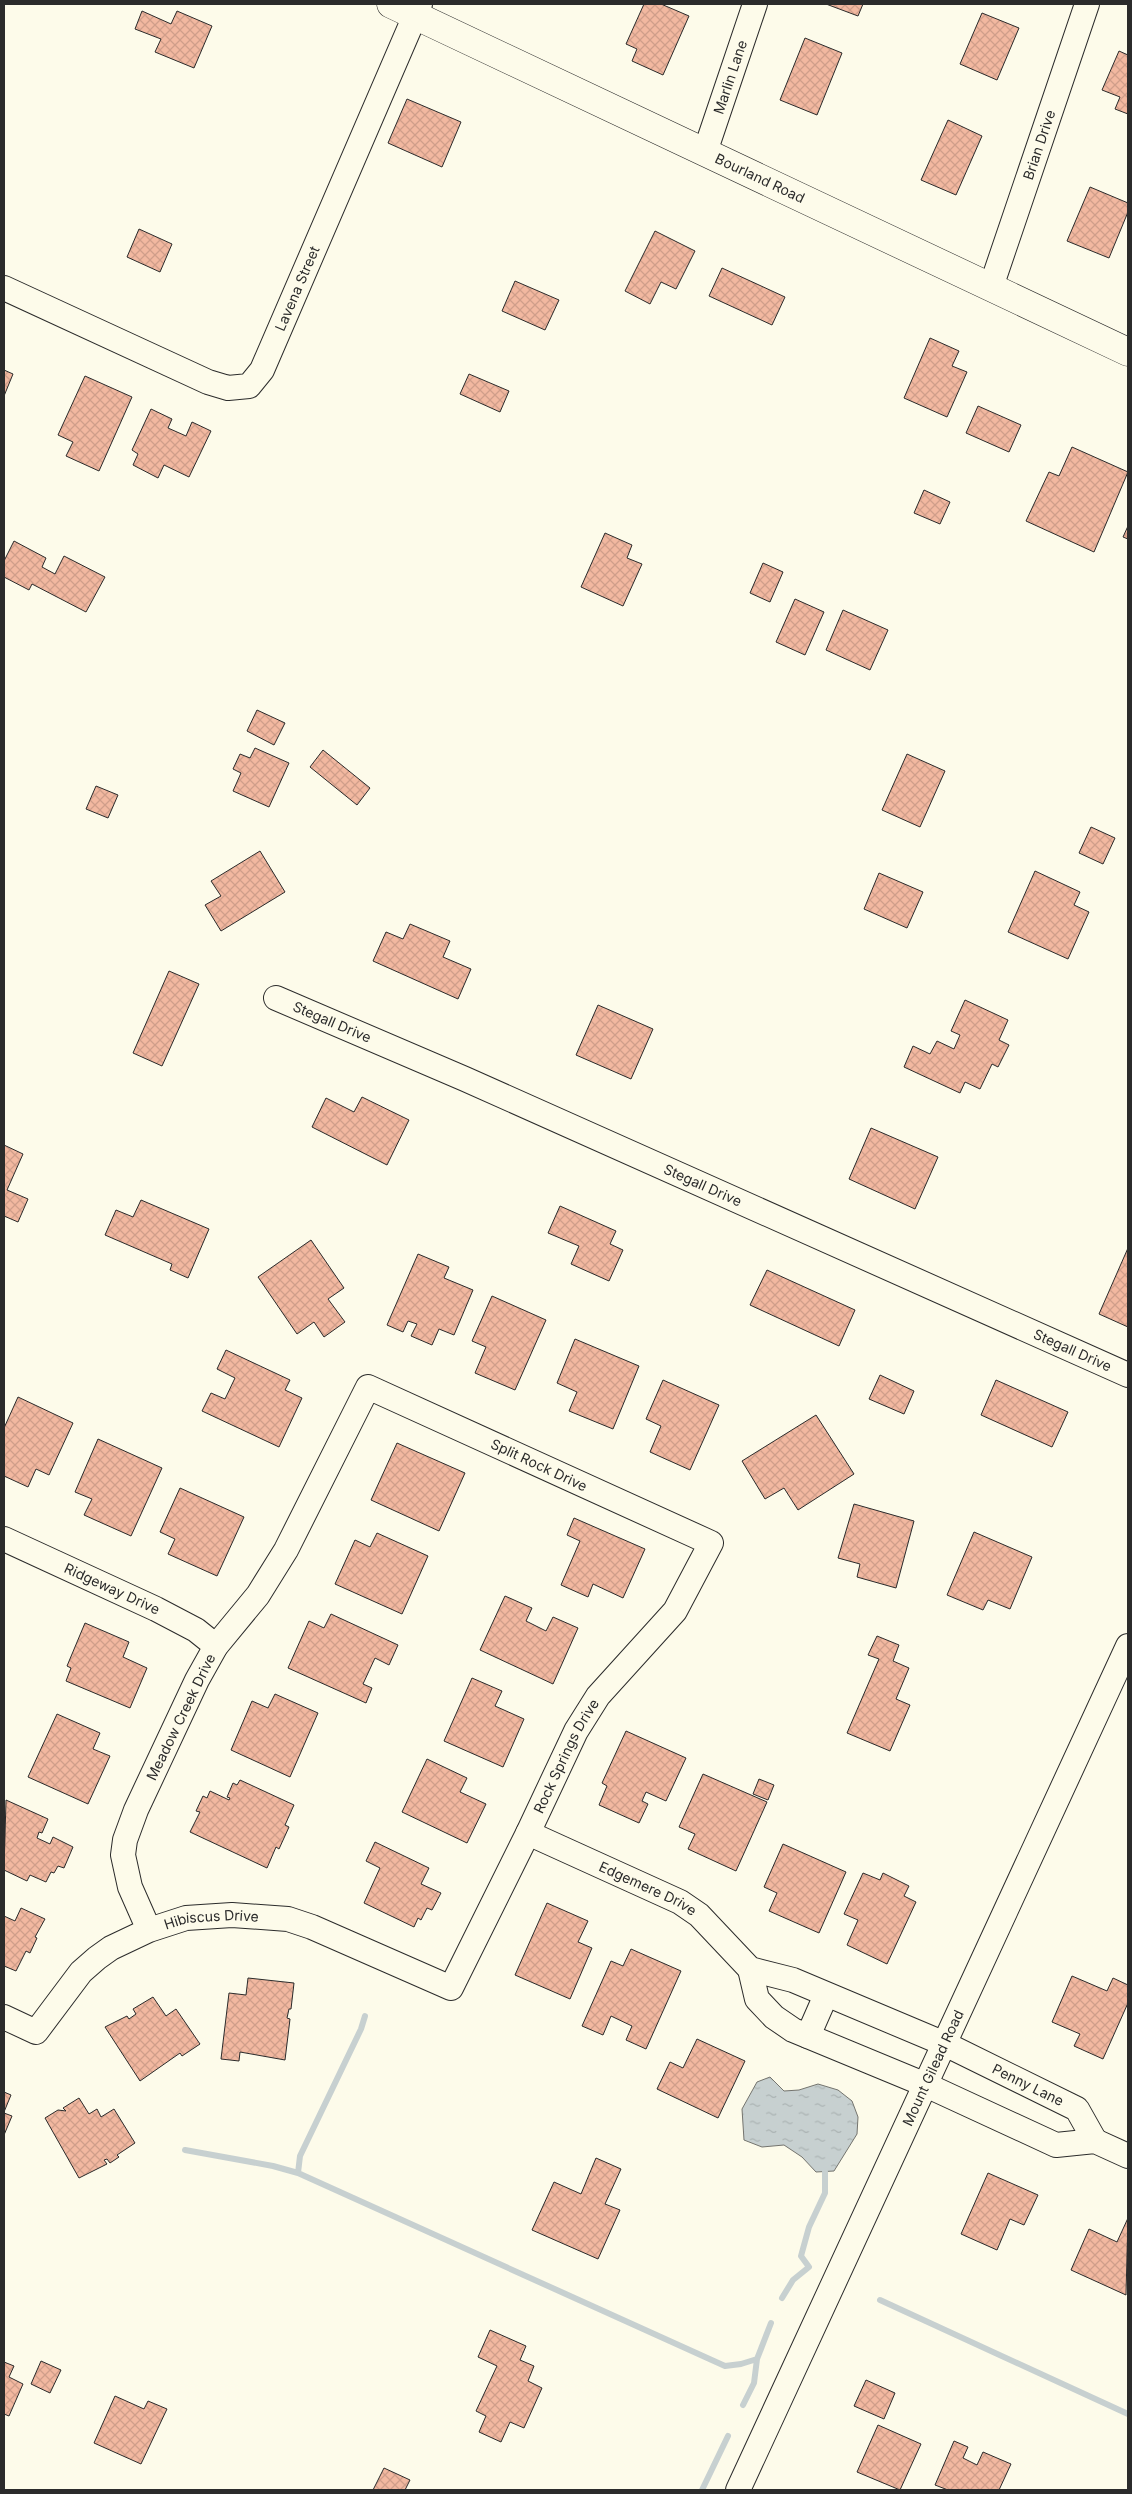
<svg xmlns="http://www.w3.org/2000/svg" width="1132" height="2494" viewBox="0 0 1132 2494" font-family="Inter,sans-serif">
	<defs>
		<pattern id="water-ripples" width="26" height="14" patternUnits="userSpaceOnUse" patternTransform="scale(1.25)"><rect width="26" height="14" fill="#c7d0d0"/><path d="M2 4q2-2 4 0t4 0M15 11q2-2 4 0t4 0" fill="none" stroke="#abb3b3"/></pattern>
		<pattern id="building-cross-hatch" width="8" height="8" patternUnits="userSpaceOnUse" patternTransform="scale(1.25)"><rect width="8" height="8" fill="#f2b8a0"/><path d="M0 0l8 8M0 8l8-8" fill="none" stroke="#d09e8a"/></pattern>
	</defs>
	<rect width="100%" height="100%" fill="#fdfbea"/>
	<!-- water -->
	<path fill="url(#water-ripples)" stroke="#74746e" d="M770,2077L784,2091L799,2090L818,2084L838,2090L852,2101L858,2117L857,2134L834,2171L816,2172L802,2157L784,2145L762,2147L744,2140L742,2109L757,2082Z"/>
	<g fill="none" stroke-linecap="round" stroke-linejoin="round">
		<!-- stream -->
		<path stroke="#c7d0d0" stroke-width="6" d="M185,2150L273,2166L298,2173L725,2366L741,2364L757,2359
			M298,2173L300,2156L361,2029L365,2016
			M782,2298L793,2280L809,2267L801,2256L809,2227L825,2193V2172
			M880,2300L1128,2414
			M743,2405L754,2383L757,2359L771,2323
			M702,2490L728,2436"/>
	</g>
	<!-- building -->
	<path fill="url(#building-cross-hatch)" stroke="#2b2b2b" d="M644,4H661L689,16L663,75L632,61L637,49L626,44Z
		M826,4H863L858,16Z
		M142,11L171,24L177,11L212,26L194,68L155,52L161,39L135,29Z
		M982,13L1019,28L997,80L960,64Z
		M805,38L842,53L817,115L780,100Z
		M1119,51L1128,55V114L1115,109L1120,97L1102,90Z
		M407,99L461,122L442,167L388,143Z
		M948,120L982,136L956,195L921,180Z
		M1090,187L1128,203V212L1109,258L1067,241Z
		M139,229L172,244L160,272L127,257Z
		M655,231L695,251L676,289L661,282L650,304L625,291Z
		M722,268L785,297L772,325L709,296Z
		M515,281L559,300L545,330L502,311Z
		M930,338L959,351L952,366L967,372L947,417L904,398Z
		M4,370L13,374L4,396Z
		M469,374L509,391L500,412L460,394Z
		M85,376L132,397L99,471L66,456L73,442L58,435Z
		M978,406L1021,425L1009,452L966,433Z
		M151,409L172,419L168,428L186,436L192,422L211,431L189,477L164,465L158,478L133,465L138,454L132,450Z
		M1072,447L1128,472L1094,552L1026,521L1049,472L1059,476Z
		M924,490L950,502L940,524L914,513Z
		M1128,526V539L1123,537Z
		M605,533L632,545L627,558L642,564L623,606L581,587Z
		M14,541L46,558L42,567L55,574L64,556L105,577L86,612L32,584L29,590L4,577V561Z
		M763,563L783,572L770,602L750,593Z
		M795,599L824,612L805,655L776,642Z
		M843,610L888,630L870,670L826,650Z
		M257,710L285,723L274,745L247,731Z
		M255,748L289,763L269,807L233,791L241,773L233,769L240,754L250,758Z
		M323,750L370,788L357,805L310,767Z
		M907,754L945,771L920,827L882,810Z
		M96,786L118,795L108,818L86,809Z
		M1091,827L1115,838L1103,864L1079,853Z
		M260,851L285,892L221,931L205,905L221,896L211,881Z
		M1035,871L1080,892L1074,905L1089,912L1068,959L1008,932Z
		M879,873L923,892L907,928L864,909Z
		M410,924L450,941L443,957L471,969L458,999L373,961L386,932L403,939Z
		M169,971L199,984L162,1066L133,1053Z
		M965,1000L1008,1020L999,1040L1009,1045L998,1067L992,1064L980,1089L965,1082L960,1093L904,1067L913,1046L930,1054L937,1041L954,1049L960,1035L951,1031Z
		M598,1005L653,1029L631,1079L576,1055Z
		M362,1097L409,1120L387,1165L312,1127L326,1098L354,1112Z
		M871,1128L938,1157L915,1209L849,1179Z
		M4,1145L23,1154L7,1190L28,1199L18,1222L4,1216Z
		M141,1200L209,1229L188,1278L170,1270L172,1264L105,1235L116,1210L133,1217Z
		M560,1206L616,1231L610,1244L623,1250L609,1281L571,1264L579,1246L548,1233Z
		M311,1240L344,1288L328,1299L345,1322L324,1337L314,1322L297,1334L258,1277Z
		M1128,1248V1327L1099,1314Z
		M418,1254L449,1267L444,1278L473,1290L454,1335L439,1329L432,1345L411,1336L417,1324L408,1321L403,1332L387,1325Z
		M767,1270L855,1310L839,1346L750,1305Z
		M492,1296L546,1320L515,1390L475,1373L486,1347L472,1341Z
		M575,1339L639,1366L613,1429L569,1411L577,1392L557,1383Z
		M226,1350L290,1380L285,1390L302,1398L279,1447L202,1411L211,1393L225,1399L235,1378L217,1369Z
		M880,1375L914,1391L904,1414L869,1399Z
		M663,1380L719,1405L690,1470L650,1452L661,1426L646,1419Z
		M996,1380L1068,1412L1052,1447L981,1415Z
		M18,1397L73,1423L49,1475L36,1469L28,1487L4,1476V1428Z
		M816,1415L854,1474L798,1510L784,1488L765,1499L742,1461Z
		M98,1439L162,1468L131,1536L84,1515L92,1499L75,1492Z
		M397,1443L465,1473L439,1531L371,1500Z
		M180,1488L244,1517L217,1576L168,1554L175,1539L160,1532Z
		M854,1504L914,1521L896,1588L857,1577L860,1564L838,1558Z
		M574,1518L645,1549L623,1598L593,1584L588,1597L561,1585L580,1541L567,1535Z
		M974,1532L1032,1557L1010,1609L988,1600L983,1610L947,1595Z
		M377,1533L428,1556L402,1614L335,1584L355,1540L370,1547Z
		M505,1596L532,1608L526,1621L546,1631L553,1617L578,1628L553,1684L480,1650Z
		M331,1614L398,1645L389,1665L375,1658L363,1684L372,1688L366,1703L288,1668L309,1621L324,1628Z
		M85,1623L129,1642L123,1657L147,1668L130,1708L66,1681L71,1668L67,1666Z
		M877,1636L899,1645L893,1661L909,1668L896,1699L910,1705L890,1751L847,1733L879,1659L868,1655Z
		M472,1678L502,1691L495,1706L524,1719L503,1767L444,1741Z
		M275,1694L318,1713L290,1777L231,1750L252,1701L268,1708Z
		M57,1714L100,1733L93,1749L110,1756L88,1804L28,1777Z
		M626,1731L686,1758L666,1801L646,1792L642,1801L648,1804L639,1823L599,1805L607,1786L602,1783Z
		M427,1759L467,1778L460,1792L486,1804L467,1843L402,1812Z
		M703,1774L767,1802L736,1871L688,1849L695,1834L679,1827Z
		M759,1779L774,1785L768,1800L753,1794Z
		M240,1780L294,1805L285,1825L289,1827L279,1849L276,1847L267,1868L190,1832L200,1812L196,1811L203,1796L207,1798L210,1791L229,1800L230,1798L227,1797L233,1783L237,1785Z
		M6,1800L48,1819L42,1833L39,1832L37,1838L50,1844L53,1837L73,1847L64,1868L58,1866L54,1873L51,1872L46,1882L30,1875L27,1881L4,1870Z
		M375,1842L429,1868L421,1884L441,1893L432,1910L427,1908L421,1920L418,1918L414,1927L364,1903L380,1868L366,1861Z
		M783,1844L846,1872L819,1933L769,1911L777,1893L764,1887Z
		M863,1873L880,1880L883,1873L909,1886L904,1896L916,1902L887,1964L847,1945L858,1920L844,1914Z
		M547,1903L588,1921L578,1942L592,1948L570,1999L515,1975Z
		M21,1908L45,1919L35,1937L37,1938L30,1953L26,1951L16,1971L4,1966V1916L15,1921Z
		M631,1949L681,1971L646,2049L626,2040L632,2026L611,2016L603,2035L582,2026L611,1961L623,1966Z
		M1072,1976L1107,1991L1113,1978L1128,1985V2003L1103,2059L1074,2046L1080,2034L1052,2022Z
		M248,1978L294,1983L291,2009H289L287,2018L290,2019L285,2060L240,2052L239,2061L221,2059L229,1993L246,1995Z
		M153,1997L166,2016L176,2009L200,2044L182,2056L180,2053L140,2081L105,2027L127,2016L129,2019L136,2014L133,2009Z
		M697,2039L745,2061L718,2118L657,2089L670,2062L683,2068Z
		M4,2092L11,2095L4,2112Z
		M79,2098L89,2114L97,2109L101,2117L114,2109L135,2143L117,2155L119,2157L110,2163L107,2159L104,2160L107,2164L79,2178L45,2118L58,2110L66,2111L63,2108Z
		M4,2113L12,2116L4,2135Z
		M596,2158L621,2169L605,2204L620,2210L598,2259L532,2230L554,2182L581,2194Z
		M988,2173L1038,2195L1024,2225L1010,2219L997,2250L961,2234Z
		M1128,2218L1126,2295L1071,2270L1089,2229L1117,2242Z
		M490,2330L526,2346L520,2360L534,2366L528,2381L542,2388L524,2428L510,2422L501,2442L479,2432L486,2416L476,2411L497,2366L478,2357Z
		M41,2361L61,2370L50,2393L31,2384Z
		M4,2362L14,2366L9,2377L23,2384L9,2416L4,2414Z
		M866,2380L895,2393L884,2419L854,2406Z
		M115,2396L144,2409L148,2401L167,2409L141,2464L94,2443Z
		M878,2425L921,2444L900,2490L857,2472Z
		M954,2441L968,2447L963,2458L977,2465L983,2452L1011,2464L999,2490H948L935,2485Z
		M384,2468L410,2480L405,2490H373Z"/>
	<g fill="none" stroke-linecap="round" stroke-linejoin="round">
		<defs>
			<g id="minor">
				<path id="s1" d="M705,152L755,4"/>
				<path id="s2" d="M991,287L1087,4"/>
				<path id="s3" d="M4,288L208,382L228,388L249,386L262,370L420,4"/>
				<path id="s4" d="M276,998L465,1079L1128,1375"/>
				<path id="s5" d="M4,1539L156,1609L196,1630L216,1646"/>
				<path id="s6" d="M528,1833L680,1902L699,1915L750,1969L793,1980L945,2044L1077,2109L1095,2141"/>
				<path d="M750,1969L757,1999L774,2017L793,2030L926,2085L1056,2145L1095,2141L1128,2156"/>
				<path id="s7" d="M4,2017L36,2032L81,1972L97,1958L111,1948L149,1930L186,1918L232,1915L288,1919L312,1927L451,1988L528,1833L576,1731L598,1696L675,1611L711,1543L368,1387L286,1550L258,1595L216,1646L197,1680L136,1810L125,1840L123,1855L130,1887L149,1930"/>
				<path d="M808,2036L826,1995"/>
				<path id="s8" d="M738,2490L1128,1646"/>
			</g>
			<g id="major">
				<path id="s9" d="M391,4L1128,352"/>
			</g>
		</defs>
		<!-- minor casing -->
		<use href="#minor" stroke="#2b2b2b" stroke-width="26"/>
		<!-- major casing -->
		<use href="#major" stroke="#2b2b2b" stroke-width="29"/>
		<!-- minor -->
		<use href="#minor" stroke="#fdfbea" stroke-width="24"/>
		<!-- major -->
		<use href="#major" stroke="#fdfbea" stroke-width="28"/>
	</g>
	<g text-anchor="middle" stroke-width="4" stroke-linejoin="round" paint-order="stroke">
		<!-- street labels -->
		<g font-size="14" fill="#2b2b2b" stroke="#fdfbea">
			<text dy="5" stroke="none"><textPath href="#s1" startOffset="79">Marlin Lane</textPath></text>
			<text dy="5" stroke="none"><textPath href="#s2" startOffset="150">Brian Drive</textPath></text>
			<text dy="5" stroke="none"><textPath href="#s9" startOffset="408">Bourland Road</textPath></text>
			<text dy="5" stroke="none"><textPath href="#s3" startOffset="376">Lavena Street</textPath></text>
			<text dy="5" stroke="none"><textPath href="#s4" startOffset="61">Stegall Drive</textPath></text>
			<text dy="5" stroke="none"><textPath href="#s4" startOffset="466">Stegall Drive</textPath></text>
			<text dy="5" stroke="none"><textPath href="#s4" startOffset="871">Stegall Drive</textPath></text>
			<text transform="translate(539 1465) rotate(25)" y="5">Split Rock Drive</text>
			<text dy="5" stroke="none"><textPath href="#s5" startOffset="119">Ridgeway Drive</textPath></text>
			<text transform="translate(181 1717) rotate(-64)" y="5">Meadow Creek Drive</text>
			<text dy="5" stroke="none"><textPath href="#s7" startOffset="768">Rock Springs Drive</textPath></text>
			<text dy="5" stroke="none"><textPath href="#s6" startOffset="132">Edgemere Drive</textPath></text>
			<text dy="5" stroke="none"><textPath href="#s7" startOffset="255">Hibiscus Drive</textPath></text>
			<text dy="5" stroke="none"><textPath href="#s8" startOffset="465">Mount Gilead Road</textPath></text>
			<text dy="5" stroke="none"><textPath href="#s6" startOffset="566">Penny Lane</textPath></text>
		</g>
	</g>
	<!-- border -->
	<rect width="1132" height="2494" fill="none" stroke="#2b2b2b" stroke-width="10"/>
</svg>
